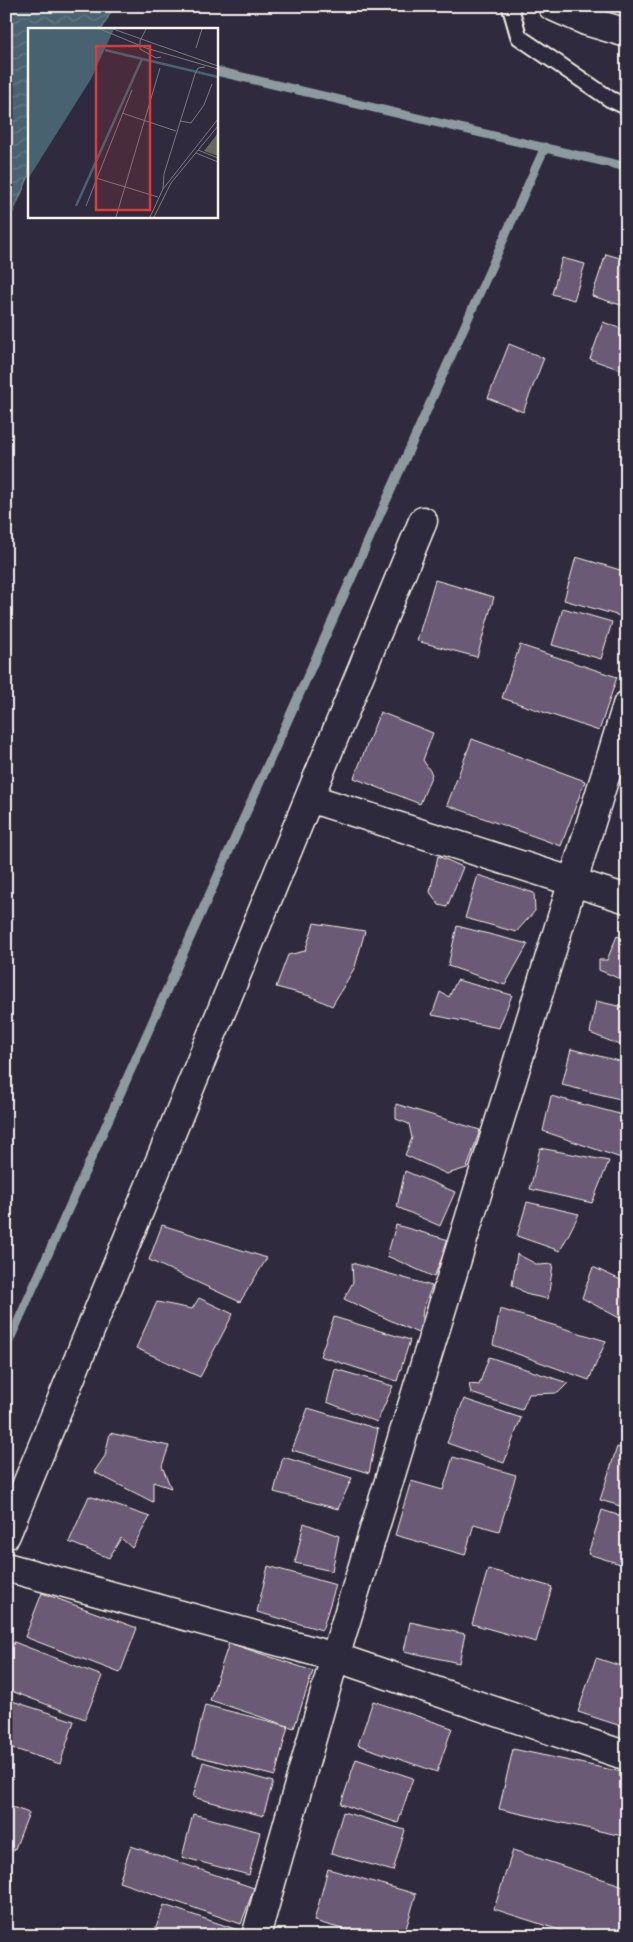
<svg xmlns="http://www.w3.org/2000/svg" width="633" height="1942" viewBox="0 0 633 1942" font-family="'Comic Neue',sans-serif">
	<defs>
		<pattern id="water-waves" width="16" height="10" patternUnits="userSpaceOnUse" patternTransform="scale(1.25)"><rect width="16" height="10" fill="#496271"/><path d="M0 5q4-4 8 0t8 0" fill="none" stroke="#647985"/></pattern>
	</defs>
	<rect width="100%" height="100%" fill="#2f2a3d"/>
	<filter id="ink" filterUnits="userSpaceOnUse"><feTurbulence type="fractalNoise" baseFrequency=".02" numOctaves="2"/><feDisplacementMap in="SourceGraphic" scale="10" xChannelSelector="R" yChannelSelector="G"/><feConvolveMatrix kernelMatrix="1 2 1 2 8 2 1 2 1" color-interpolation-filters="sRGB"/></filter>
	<g filter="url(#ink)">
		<!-- water -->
		<path fill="url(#water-waves)" stroke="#8d9ba1" d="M6,6H114L102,29H29V176L6,228Z"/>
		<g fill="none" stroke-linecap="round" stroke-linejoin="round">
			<!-- stream -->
			<path stroke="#8d9ba1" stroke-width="9" d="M216,71L627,167
				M6,1348L545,147"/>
		</g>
		<!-- building -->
		<path fill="#6a5a75" stroke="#f4f1e8" d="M606,254L627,260V307L592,296Z
			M562,258L585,264L574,300L552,294Z
			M603,322L627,331V372L590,359Z
			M509,344L544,358L523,412L488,398Z
			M627,457V473L622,471Z
			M576,557L627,572V618L564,600Z
			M435,580L494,597L477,657L417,641Z
			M563,608L612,622L601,659L552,645Z
			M520,645L617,677L599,731L502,698Z
			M380,712L433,733L423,760L432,774L420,804L354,778Z
			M472,739L585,781L561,846L447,805Z
			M438,856L463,867L447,907L439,905L430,892Z
			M478,875L534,893L535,911L516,932L465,918Z
			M314,923L365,931L355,967L332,1006L310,996L276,987L288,955L305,951Z
			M457,926L528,944L505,985L448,966Z
			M617,936L627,940V982L599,970V960H607Z
			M457,980L512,995L499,1028L432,1015L440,992L449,997Z
			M596,1001L627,1008V1048L590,1033Z
			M571,1049L627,1063V1093L624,1100L562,1085Z
			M551,1096L627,1116V1141L621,1158L543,1131Z
			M396,1104L480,1130L467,1168L447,1174L405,1155L412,1138L409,1124L396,1119Z
			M540,1148L609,1161L592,1203L530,1189Z
			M405,1171L455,1192L440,1226L397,1207Z
			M527,1202L579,1214L560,1251L517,1236Z
			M162,1225L267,1258L240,1302L149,1260Z
			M396,1225L449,1240L434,1277L387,1256Z
			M517,1254L538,1265L553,1264L548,1299L529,1295L512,1285Z
			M352,1263L432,1286L423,1309L420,1334L344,1299L353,1282Z
			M593,1267L627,1283V1316L625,1321L582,1298Z
			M199,1298L233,1314L200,1377L136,1348L157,1302L192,1309Z
			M500,1309L606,1341L589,1380L493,1345Z
			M334,1317L410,1340L397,1381L320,1356Z
			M489,1357L568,1383L558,1393L529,1394L522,1410L471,1393L469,1384L479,1385Z
			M335,1369L393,1386L377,1422L327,1402Z
			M464,1399L521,1418L504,1463L447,1443Z
			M308,1408L378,1429L369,1473L292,1450Z
			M110,1433L169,1446L162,1466L171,1488L153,1482V1502L94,1472L105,1456Z
			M617,1447L627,1450V1508L600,1500Z
			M283,1457L352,1478L338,1509L274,1492Z
			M453,1457L516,1475L499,1531L474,1524L465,1555L395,1535L411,1481L443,1490Z
			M89,1496L150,1517L132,1548L121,1538L109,1558L69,1542Z
			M602,1510L627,1518V1566L588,1554Z
			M304,1523L339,1536L332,1571L295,1563Z
			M268,1566L336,1585L322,1630L257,1612Z
			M488,1569L552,1587L536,1642L472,1624Z
			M42,1593L137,1628L120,1673L25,1637Z
			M410,1622L465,1634L459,1663L404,1651Z
			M14,1642L102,1676L85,1719L6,1689V1663Z
			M229,1643L313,1671L294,1728L210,1700Z
			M596,1658L627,1668V1728L578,1712Z
			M6,1699L74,1721L60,1764L6,1746Z
			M373,1701L452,1728L437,1772L358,1745Z
			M205,1705L288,1726L275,1776L193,1755Z
			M513,1749L627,1773V1837L499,1809Z
			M356,1759L413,1778L398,1823L341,1804Z
			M203,1762L273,1782L263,1816L193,1797Z
			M6,1805L29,1813L14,1851L6,1848Z
			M343,1812L405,1830L393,1871L331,1853Z
			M193,1814L260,1832L249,1875L182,1857Z
			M131,1846L254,1888L241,1924L119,1882Z
			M513,1850L627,1887V1936H578L494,1909Z
			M328,1869L416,1894L404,1936H367L314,1921Z
			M164,1905L241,1931L240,1936H153Z
			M95,1929L113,1936H92Z
			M546,1932L561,1936H545Z"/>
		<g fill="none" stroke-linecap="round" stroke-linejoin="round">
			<defs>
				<path id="lane" d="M510,6L519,37L610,99L627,107"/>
				<path id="street" d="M309,798L627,899
					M6,1535L423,521
					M6,1567L335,1657L627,1756
					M256,1936L335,1657L627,705"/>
				<path id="primary" d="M552,6L586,21L627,33"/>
			</defs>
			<!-- lane casing -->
			<use href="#lane" stroke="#f4f1e8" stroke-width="19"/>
			<!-- street casing -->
			<use href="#street" stroke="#f4f1e8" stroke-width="31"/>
			<!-- primary casing -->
			<use href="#primary" stroke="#f4f1e8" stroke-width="31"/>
			<!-- lane -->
			<use href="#lane" stroke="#2f2a3d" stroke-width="15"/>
			<!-- street -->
			<use href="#street" stroke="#2f2a3d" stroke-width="28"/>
			<!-- primary -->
			<use href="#primary" stroke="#2f2a3d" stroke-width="28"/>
		</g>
	</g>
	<!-- overview -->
	<g transform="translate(28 28)">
		<rect width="190" height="190" fill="#2f2a3d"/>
		<path d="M190,105V128L176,123Z" fill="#66695b"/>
		<path d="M0,1H86L63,51L0,151Z" fill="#496271"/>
		<path fill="none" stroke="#496271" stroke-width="2.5" d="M77,22L190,49M48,178L114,31"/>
		<path fill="none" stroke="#7e7a81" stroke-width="1" d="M72,1L118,20L190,41M85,1L190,38M118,1L112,13V21L128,30L133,29M168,20L174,1M94,85L148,103M152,93L163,95L176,77L184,56M170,122L190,130M168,125L190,134M68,150L130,169M135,161L136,146L167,46L170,40L177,39M58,178L104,62M88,189L132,40M122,189L135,161L190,91M126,189L143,155L190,98"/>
		<path fill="#d93c3b" fill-opacity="0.15" stroke="#d93c3b" stroke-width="2.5" d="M68,18H122V182H68Z"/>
		<rect width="190" height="190" fill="none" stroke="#f4f1e8" stroke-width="2.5"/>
	</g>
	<!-- margin -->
	<rect width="633" height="1942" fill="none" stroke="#2f2a3d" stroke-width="25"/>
	<rect x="12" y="12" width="608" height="1917" fill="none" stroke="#f4f1e8" stroke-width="2" filter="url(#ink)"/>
</svg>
